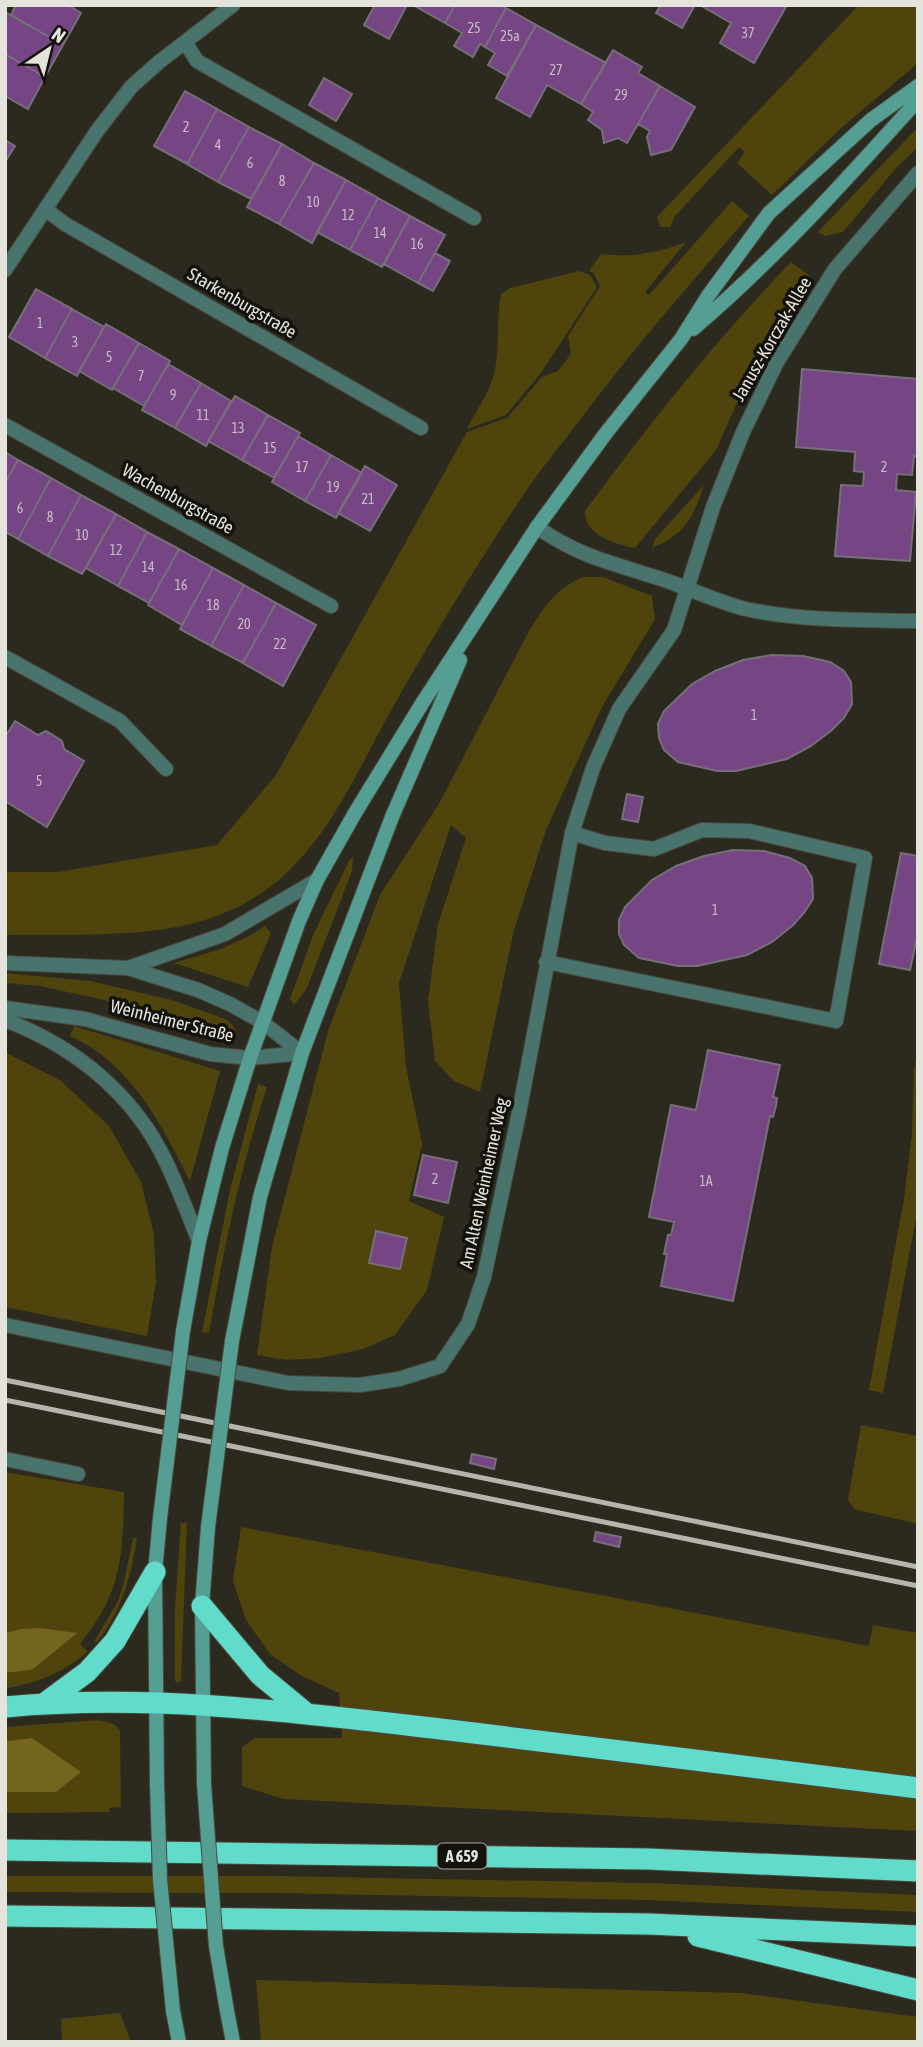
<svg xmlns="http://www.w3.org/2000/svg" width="923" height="2047" viewBox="0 0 923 2047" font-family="'Asap Condensed',sans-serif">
	<rect width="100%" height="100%" fill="#2c2a1e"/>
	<!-- green -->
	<path fill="#50440d" d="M859,5H918V63L840,129L772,195L737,163L745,152L739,147L675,216L670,227H660L657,217Z
		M918,127V147L896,168L843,232L825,236L818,232Z
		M732,201L749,216C688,286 628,355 573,429C557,450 540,470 526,491C481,558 438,628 398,698C358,767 325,855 254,898C181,943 87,933 5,935V872H58L217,845L276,775L467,432L507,418L542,377L558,371L571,354L568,336L600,286L594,273L589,271L601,254C632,258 657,253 686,242L645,292L649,295Z
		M791,262L810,276L744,387L716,450L635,548C616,545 584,535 585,511C649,424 716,340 791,262Z
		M579,271L590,275L597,287L541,373L506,415L467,429C476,411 491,390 495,370C500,345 496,319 501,294L510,288Z
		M704,485C693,517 686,534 652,548L655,539Z
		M583,577H603L652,596L655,619L602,707L546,830L514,930L480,1092L454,1081L435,1061L428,1001L438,924L466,838L451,825L399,983L406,1067L422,1144L409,1201L444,1217L427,1290L395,1335L363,1349L321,1358L286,1360L257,1355L272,1247L328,1031L380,895L440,802L529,631C545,606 555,589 583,577Z
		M353,858L352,871L307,988L294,1005L290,999L314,933L350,859Z
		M265,926L271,933L248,987L174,963L221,949L251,935Z
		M5,973L90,981L172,1000L228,1020L236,1030L233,1041L185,1030L104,1000L40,986L5,983Z
		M74,1026L220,1071L190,1181C166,1134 142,1085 99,1053C90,1046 80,1041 70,1036Z
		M918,1049V1208L883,1393L869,1390L904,1199L912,1134L914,1070Z
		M5,1052L61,1081L109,1126L141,1182L154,1235L156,1282L147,1336L5,1307Z
		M258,1084L267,1087C240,1170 224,1247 209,1333L202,1332L230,1190Z
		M861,1425L918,1436V1524L854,1509L848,1500Z
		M5,1472L124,1492C123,1556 122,1592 80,1644L88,1652C58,1675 42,1681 5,1689V1673L32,1670L75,1633C51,1630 30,1627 5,1633Z
		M181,1523H187L181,1680L178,1683L175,1681V1607Z
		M241,1527L869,1646L873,1625L918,1633V1831L284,1799L242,1786V1747L255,1738H342L339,1693L300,1675L270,1654L246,1620L233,1581Z
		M133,1538H137C131,1577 122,1611 97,1642H94L118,1601L124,1582Z
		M99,1720L114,1724L120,1731L121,1807L109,1808L110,1812L5,1813V1792H56L32,1738L5,1741V1727Z
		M5,1876H275L650,1883L918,1895V1912L648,1900L275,1893L5,1892Z
		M256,1980L741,1993L918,2017V2042H261Z
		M120,2013L131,2042H62L61,2019Z"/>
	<!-- forest -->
	<path fill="#73641e" d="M41,1628L77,1633L32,1670L5,1673V1633L21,1629Z
		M32,1738L81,1772L56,1792H5V1741Z"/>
	<!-- building -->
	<path fill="#754584" stroke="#776f7a" stroke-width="2" d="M16,5H68L81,13L63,45L11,15Z
		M375,5H407L389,39L364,25Z
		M413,5H455L445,23Z
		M455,5H501L506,8L485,47L480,44L473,57L454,46L462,33L445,23Z
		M661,5H695L682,28L656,13Z
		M700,5H787L754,63L720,43L731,23Z
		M506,8L536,25L507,76L488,65L495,53L485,47Z
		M5,12L63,45L45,77L5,54Z
		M536,25L606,63L581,104L547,85L530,117L496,98Z
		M613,50L642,67L638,73L660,86L627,143L618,138L604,143L602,130L588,120L593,112L581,104Z
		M5,54L45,77L28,109L5,96Z
		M324,78L352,94L336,121L309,105Z
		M660,86L695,107L671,150L651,155L647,137L650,131L638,124Z
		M185,91L217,109L187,164L154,146Z
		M217,109L249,127L218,182L187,164Z
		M249,127L282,144L251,199L218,182Z
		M5,140L15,146L5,162Z
		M282,144L314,163L279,224L247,207Z
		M314,163L346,180L312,243L279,224Z
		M346,180L378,198L350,250L317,232Z
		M378,198L410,216L382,267L350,250Z
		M410,216L445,235L418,283L384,264Z
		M435,253L450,261L433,291L418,283Z
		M36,289L72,309L45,358L9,337Z
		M72,309L104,327L77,376L45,358Z
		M106,324L139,343L112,390L79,371Z
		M139,343L170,361L144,406L113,388Z
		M168,364L201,383L175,428L142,410Z
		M802,369L918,379V457L914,456L912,475L897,474L896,490L916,492L910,561L835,556L841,485L863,486L864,472L854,471L855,452L796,447Z
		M201,383L231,401L206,446L175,428Z
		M235,396L268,415L242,460L208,441Z
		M268,415L300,433L274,478L242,460Z
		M298,436L331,455L305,501L272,482Z
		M5,452L18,460L5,483Z
		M331,455L362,473L336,518L305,501Z
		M18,460L51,478L18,539L5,532V483Z
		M365,466L397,485L370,531L338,513Z
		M51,478L81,495L48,556L18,539Z
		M81,495L116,514L82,574L48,556Z
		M116,514L147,532L118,586L86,568Z
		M147,532L179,549L149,603L118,586Z
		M179,549L213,568L182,625L148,605Z
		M213,568L244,585L211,646L180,629Z
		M244,585L276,603L243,663L211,646Z
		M276,603L316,625L283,686L243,663Z
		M772,655L803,656L830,662L844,671L851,682L852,704L844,718L832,730L811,746L787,759L736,771H717L678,762L664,750L659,738L658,724L664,711L692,684L715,671L743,660Z
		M15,721L38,735L46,731L62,741L64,749L84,761L47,827L5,801V737Z
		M627,794L643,797L638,822L622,819Z
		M733,850L764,851L790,858L805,866L812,878L813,899L804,913L792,926L772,942L747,955L697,966H678L639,958L624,945L619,934V920L625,907L652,880L676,866L704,856Z
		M901,853L918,856V933L910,970L879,964Z
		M708,1050L780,1065L773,1097L777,1098L776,1106L773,1117L770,1116L733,1301L661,1286L667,1254H664L668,1235H671L674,1222L649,1217L671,1105L696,1110Z
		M423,1155L457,1162L448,1203L414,1195Z
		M376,1231L407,1238L400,1269L369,1263Z
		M472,1454L496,1459L494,1469L470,1463Z
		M596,1532L621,1537L619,1547L594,1541Z"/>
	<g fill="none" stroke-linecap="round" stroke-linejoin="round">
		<defs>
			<path id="service" d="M546,962L836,1021L865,858L749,831L702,830L654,849L605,843L572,833
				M5,1459L78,1474"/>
			<path id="minor" d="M185,42L197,61L474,218
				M45,209L65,224L421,428
				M5,270L97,131L131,87L159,62L233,5
				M5,425L331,606
				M537,527C578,556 609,562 655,577C685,586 717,602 746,609C802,621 861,620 918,621
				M5,657L120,721L166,769
				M5,1325L288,1383L360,1385L399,1379L440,1366L468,1324L484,1277L519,1113L572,833L593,768L619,709L674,630L713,507L743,432L777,362L835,269L918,173"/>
			<path id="tertiary" d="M5,963L128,968L198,990L230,1004L262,1022L302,1053
				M128,968L225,934L317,880
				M5,1008L85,1019L210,1054L250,1058L302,1053
				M5,1020C74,1046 134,1094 166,1162C178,1187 188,1214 199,1241"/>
			<path id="secondary" d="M693,329C776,258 845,181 918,100
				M183,1331L199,1241L222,1148L250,1058L299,921L317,880L355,813L423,702L537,527L606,433L681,339L708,296L769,213L871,120L918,86
				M232,1341L260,1197L302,1053L392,817L460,660
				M157,1784L155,1572L160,1518
				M204,1784L202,1606L208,1527
				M173,2011L179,2042
				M227,2011L233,2042"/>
			<path id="motorway" d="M202,1606L260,1675L306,1713
				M45,1703L87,1672L115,1641L155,1572
				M5,1707C154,1693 302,1713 449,1730C605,1749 762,1768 918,1788
				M5,1850L648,1859L918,1871
				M5,1916L649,1924L918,1936
				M698,1936L918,1990"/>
		</defs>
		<!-- service casing -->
		<use href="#service" stroke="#4a483c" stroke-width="16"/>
		<!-- minor casing -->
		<use href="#minor" stroke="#4a483c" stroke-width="16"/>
		<!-- tertiary casing -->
		<use href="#tertiary" stroke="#4a483c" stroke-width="16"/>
		<!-- secondary casing -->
		<use href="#secondary" stroke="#4a483c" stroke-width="16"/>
		<!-- motorway casing -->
		<use href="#motorway" stroke="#4a483c" stroke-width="23"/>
		<!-- service -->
		<use href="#service" stroke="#48746d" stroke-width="14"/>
		<!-- minor -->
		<use href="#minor" stroke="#48746d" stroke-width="14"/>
		<!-- tertiary -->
		<use href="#tertiary" stroke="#48746d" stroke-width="14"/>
		<!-- secondary -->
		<use href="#secondary" stroke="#549e93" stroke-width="14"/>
		<!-- motorway -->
		<use href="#motorway" stroke="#62dcca" stroke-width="21"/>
		<!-- rail -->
		<path stroke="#b6b5ac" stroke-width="5" d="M5,1380L918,1567
			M5,1400L918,1586"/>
		<defs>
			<path id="secondary-bridge" d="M160,1518L183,1331
				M208,1527L232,1341
				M157,1784L160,1880L173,2011
				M204,1784L216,1946L227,2011"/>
		</defs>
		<!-- secondary-bridge casing -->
		<use href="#secondary-bridge" stroke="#4a483c" stroke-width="16" stroke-linecap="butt"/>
		<!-- secondary-bridge -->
		<use href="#secondary-bridge" stroke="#549e93" stroke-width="14"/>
	</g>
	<g text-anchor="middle" stroke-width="7" stroke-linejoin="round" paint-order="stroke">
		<!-- number labels -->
		<g font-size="14" fill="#c9bcc6">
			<text x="474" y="33">25</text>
			<text x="748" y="38">37</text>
			<text x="510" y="41">25a</text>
			<text x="556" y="75">27</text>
			<text x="621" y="100">29</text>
			<text x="186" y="132">2</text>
			<text x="218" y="150">4</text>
			<text x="250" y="168">6</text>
			<text x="282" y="186">8</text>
			<text x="313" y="207">10</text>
			<text x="348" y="220">12</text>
			<text x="380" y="238">14</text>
			<text x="417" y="249">16</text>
			<text x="40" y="328">1</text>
			<text x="75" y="347">3</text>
			<text x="109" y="362">5</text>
			<text x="141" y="381">7</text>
			<text x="173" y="400">9</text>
			<text x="203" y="420">11</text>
			<text x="238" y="433">13</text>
			<text x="270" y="453">15</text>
			<text x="302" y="472">17</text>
			<text x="884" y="472">2</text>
			<text x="333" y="492">19</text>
			<text x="368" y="504">21</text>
			<text x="20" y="513">6</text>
			<text x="50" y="522">8</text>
			<text x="82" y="540">10</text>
			<text x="116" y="555">12</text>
			<text x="148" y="572">14</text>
			<text x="181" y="590">16</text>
			<text x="213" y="610">18</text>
			<text x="244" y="629">20</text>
			<text x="280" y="649">22</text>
			<text x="754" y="720">1</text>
			<text x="39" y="786">5</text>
			<text x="715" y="915">1</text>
			<text x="435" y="1184">2</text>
			<text x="706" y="1186">1A</text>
		</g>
		<!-- shield labels -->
		<rect fill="#14120d" stroke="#a6a59e" stroke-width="2" x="437.5" y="1843.5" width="49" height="25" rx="5"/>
		<g font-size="16" font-weight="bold" fill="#e5e4dc">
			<text x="462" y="1862">A 659</text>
		</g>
		<!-- street labels -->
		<g font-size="18" fill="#e5e4dc" stroke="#14120d">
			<text transform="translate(242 303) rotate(30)" y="6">Starkenburgstraße</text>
			<text transform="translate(772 339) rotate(-60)" y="6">Janusz-Korczak-Allee</text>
			<text transform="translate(178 499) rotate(29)" y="6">Wachenburgstraße</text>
			<text transform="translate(172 1021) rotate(14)" y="6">Weinheimer Straße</text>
			<text transform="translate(484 1183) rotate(-78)" y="6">Am Alten Weinheimer Weg</text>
		</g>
	</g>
	<!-- border -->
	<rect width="923" height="2047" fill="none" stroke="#e5e4dc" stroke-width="14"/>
	<!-- north arrow -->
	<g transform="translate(49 49) rotate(35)" stroke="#14120d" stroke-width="5" paint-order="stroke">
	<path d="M0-5L12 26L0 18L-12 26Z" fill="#e5e4dc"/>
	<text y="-10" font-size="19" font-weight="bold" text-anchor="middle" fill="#e5e4dc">N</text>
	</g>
</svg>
